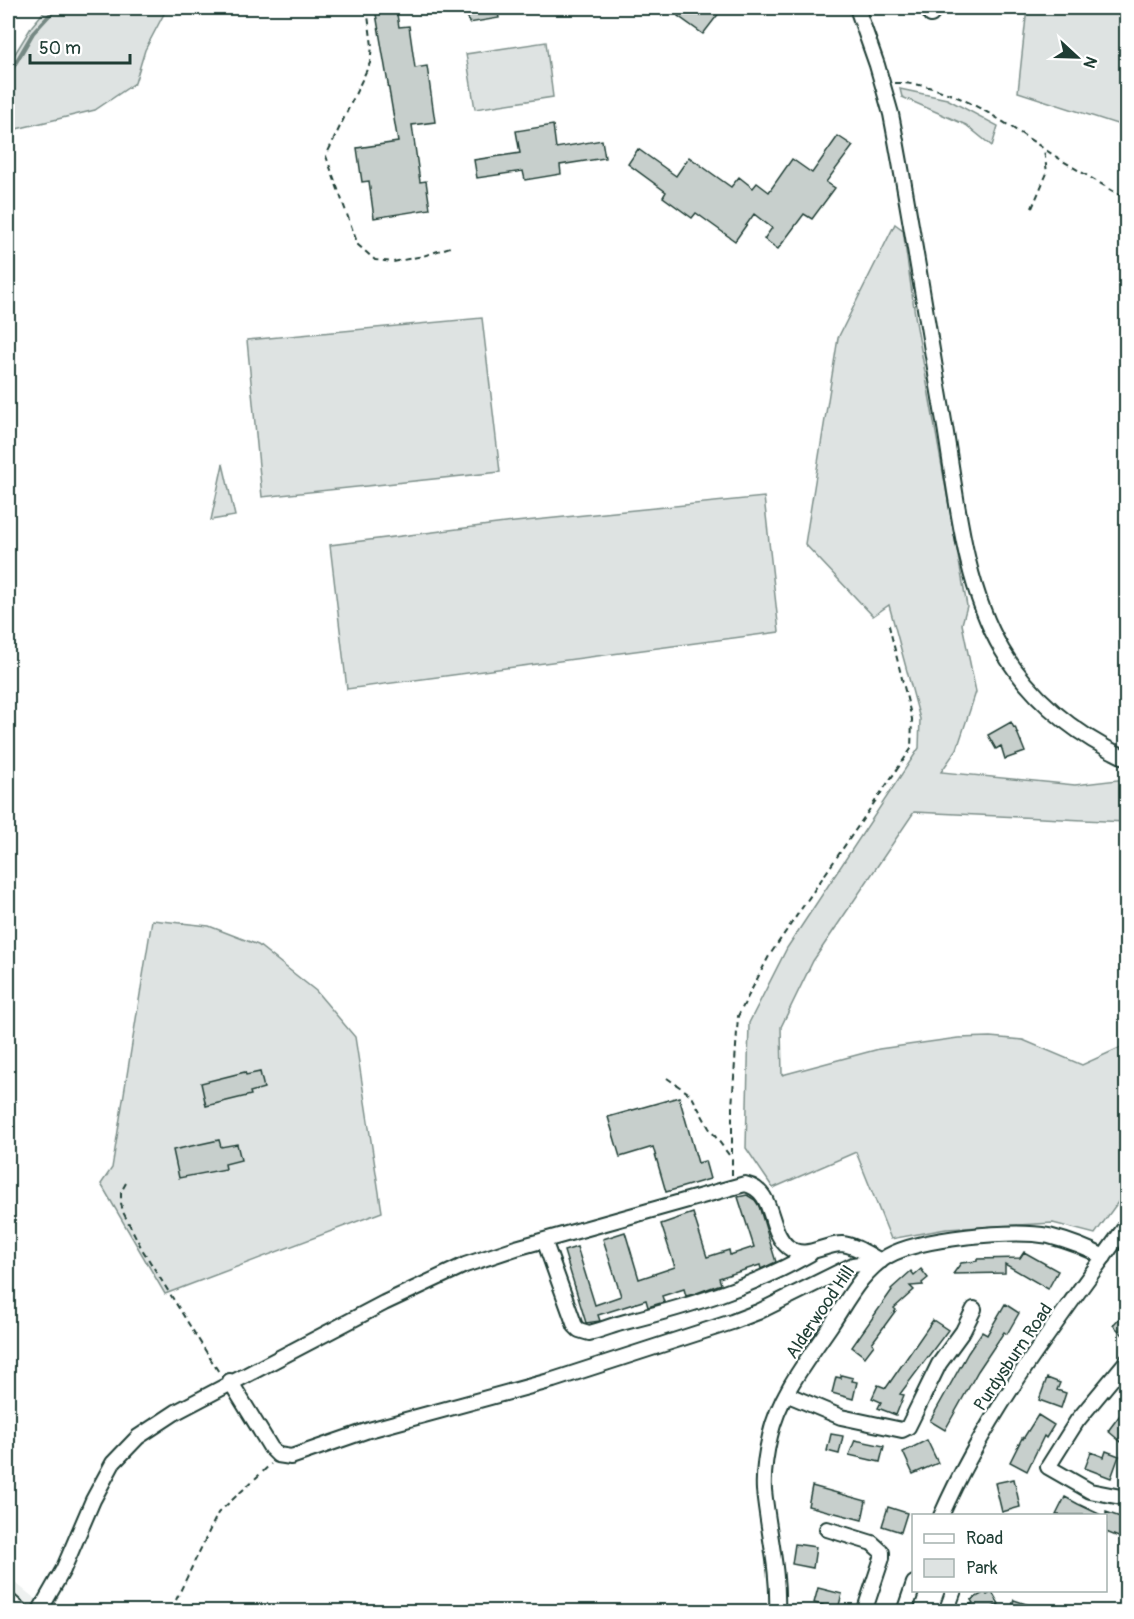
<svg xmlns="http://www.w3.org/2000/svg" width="1134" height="1619" viewBox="0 0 1134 1619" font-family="Pangolin,sans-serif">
	<rect width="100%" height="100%" fill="#fff"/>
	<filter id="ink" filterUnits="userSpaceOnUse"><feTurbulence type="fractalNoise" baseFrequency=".0167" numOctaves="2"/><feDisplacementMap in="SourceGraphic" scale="12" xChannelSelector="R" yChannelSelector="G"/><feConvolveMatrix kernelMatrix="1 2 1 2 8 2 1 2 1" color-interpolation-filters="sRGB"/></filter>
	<g filter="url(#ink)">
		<!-- built -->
		<path fill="#eef1f0" d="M8,1577L48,1609L50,1611H8Z"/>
		<!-- green -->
		<path fill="#dee3e2" stroke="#7e908b" stroke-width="1.5" d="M47,8H167L145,50L135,83L95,110L8,131V65L32,26Z
			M1027,8H1126V127L1018,92Z
			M546,42L553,97L475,109L466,54Z
			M900,89L947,99L998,126L992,146L966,125L902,97Z
			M895,224L903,230L916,322L967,606L962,624L976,692L957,749L941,772L1075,785L1126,779V822L914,812L813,961L781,1027L782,1075L879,1049L958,1038L990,1037L1023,1040L1082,1065L1126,1045V1191L1095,1234L1053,1223L946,1229L891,1239L856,1152L773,1188L746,1148L749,1023L787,948L919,748L920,719L889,605L873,616L805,544L838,338Z
			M482,318L500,472L262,497L247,340Z
			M223,464L235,516L211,520Z
			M764,497L779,632L347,689L330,545L505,523Z
			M152,920L209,926L258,945L316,991L355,1037L382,1212L165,1294L101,1184L112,1168Z"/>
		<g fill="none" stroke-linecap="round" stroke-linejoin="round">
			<!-- stream -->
			<path stroke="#758883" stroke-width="4" d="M8,76L33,33L56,8"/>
		</g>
		<!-- building -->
		<path fill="#c7cfcc" stroke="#1f3d34" stroke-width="1.5" d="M375,8H396L399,27L409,26L415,68L427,66L435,122L412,125L420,182L426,181L430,209L374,218L369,181L362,182L357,148L398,142Z
			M466,8H497L499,18L469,23Z
			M684,8H723L703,34L678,16Z
			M553,125L556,148L602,140L605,158L560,165L561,174L525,180L523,171L477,178L474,160L520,153L516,131Z
			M838,136L853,146L826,182L835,188L812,219L804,214L778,249L764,239L772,228L754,214L735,241L696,213L692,218L663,197L666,192L628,164L638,149L676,176L689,157L731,187L739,177L753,188L757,183L769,192L792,159L812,173Z
			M1011,722L1014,728L1015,727L1025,752L1005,759L1001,746L996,749L988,735Z
			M245,1072L246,1075L260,1072L264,1088L250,1092L251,1095L206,1106L201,1083Z
			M679,1097L698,1163L705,1161L710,1179L666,1192L653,1147L620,1157L608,1117Z
			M219,1140L221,1147L237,1144L241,1160L225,1164L226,1169L179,1178L173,1150Z
			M747,1195L755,1200L759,1206L776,1262L761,1269L760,1265L719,1278L721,1284L694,1294L686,1296L684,1289L662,1296L664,1302L648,1307L646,1300L598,1315L600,1321L586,1323L564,1251L577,1247L595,1305L621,1296L603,1239L625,1232L639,1279L675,1267L661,1224L693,1213L707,1257L729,1250L730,1255L754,1247L738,1197Z
			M1024,1252L1058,1271L1048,1289L1005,1264V1273L953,1274L961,1263L977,1261V1259L1020,1258Z
			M921,1269L928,1278L922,1283L923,1285L910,1286L914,1290L894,1308L896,1310L872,1343L874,1345L865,1357L852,1347L892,1290L891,1289L911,1271L914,1275Z
			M1005,1304L1019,1313L1007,1334L1004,1332L978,1371L945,1430L930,1421L968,1353L982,1332L987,1335Z
			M1126,1311V1338L1113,1325Z
			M933,1320L948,1330L900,1394L904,1395L896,1415L878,1408L881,1402L872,1398L878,1385L886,1388Z
			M841,1375L853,1378L852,1381L857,1382L853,1399L832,1393L836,1377L841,1378Z
			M1047,1378L1060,1383L1057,1390L1066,1393L1061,1408L1039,1400Z
			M1126,1407V1435L1121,1442L1108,1431Z
			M1038,1415L1054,1425L1046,1438L1044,1436L1027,1471L1010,1462L1022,1438L1023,1439Z
			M831,1434L843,1436L839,1454L827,1451Z
			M855,1440L884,1446L880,1462L849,1455Z
			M927,1440L938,1463L913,1474L903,1452Z
			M1106,1451L1119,1456L1111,1478L1085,1468L1091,1452L1104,1457Z
			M1014,1479L1020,1507L1002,1512L995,1483Z
			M812,1486L866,1501L862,1520L808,1506Z
			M1065,1497L1078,1504L1101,1515H1056Z
			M888,1507L907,1513L901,1532L882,1526Z
			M1106,1512L1126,1519V1540L1106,1532Z
			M795,1544L816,1547L813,1568L792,1564Z
			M818,1588L842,1594L838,1609L836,1608L835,1611H822L823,1605L814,1603Z
			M985,1592L987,1595L992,1592L999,1604L986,1611H958L973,1603L971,1600Z
			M1014,1600L1044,1610L1043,1611H1010Z"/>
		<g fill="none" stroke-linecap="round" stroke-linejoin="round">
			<defs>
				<path id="minor" d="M857,8L877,65L891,114C911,218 927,323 945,427C957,500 964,585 1002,650C1031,699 1075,734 1126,758
					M931,15L932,8
					M544,1240L575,1326L579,1330L589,1333C602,1330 613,1325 625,1322C689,1306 752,1287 810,1254
					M1126,1362L1077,1421L1048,1467L1090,1491L1126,1498
					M230,1381L271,1448L278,1455L291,1457L369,1430L553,1380L732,1322L758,1312L853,1265L881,1261
					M786,1394L841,1417L902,1430L908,1427L912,1419L939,1364L963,1331L974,1309
					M941,1516C987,1411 1060,1318 1126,1226
					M827,1529L872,1543L882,1552V1558L864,1612
					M8,1600L22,1612
					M39,1612L63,1570L93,1500L113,1463L138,1437L176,1412L384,1303L465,1265L516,1248L745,1184C776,1191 767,1230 788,1247C805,1261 823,1244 842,1244C855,1245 869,1255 881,1261
					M777,1612C779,1570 768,1531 764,1490C763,1472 766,1453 770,1436C779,1395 808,1359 831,1325C847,1301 862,1271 888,1256C920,1238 1013,1229 1049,1236C1068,1241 1087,1248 1104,1257
					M904,1612L914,1583
					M946,1612L954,1590"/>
			</defs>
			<!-- minor casing -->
			<use href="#minor" stroke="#1f3d34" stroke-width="18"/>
			<!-- path -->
			<path stroke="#1f3d34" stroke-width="2" stroke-dasharray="6 4.5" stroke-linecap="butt" d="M367,8L372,46L370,63L326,156L358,245L375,260L393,262L423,256L450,247
				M895,83C956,82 1013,130 1063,161C1084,174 1105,186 1126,199
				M1032,208L1047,173L1044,149
				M667,1078L691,1095L709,1128L732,1159
				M732,1175V1108L738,1016L769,956L911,749L912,719L888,622
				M126,1183L121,1192V1203L123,1212L142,1249L220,1374
				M176,1600L218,1513L271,1464"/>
			<!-- minor -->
			<use href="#minor" stroke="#fff" stroke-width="14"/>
		</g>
	</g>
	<g text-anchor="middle" stroke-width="4.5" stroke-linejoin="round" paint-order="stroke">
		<!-- street labels -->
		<g font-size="18" fill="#1f3d34" stroke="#fff">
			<text transform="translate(820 1312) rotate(-56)" y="6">Alderwood Hill</text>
			<text transform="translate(1013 1357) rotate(-56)" y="6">Purdysburn Road</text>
		</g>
	</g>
	<!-- margin -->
	<rect width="1134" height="1619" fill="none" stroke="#fff" stroke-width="30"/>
	<rect x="15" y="15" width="1104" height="1589" fill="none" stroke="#1f3d34" stroke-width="2" filter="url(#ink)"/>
	<!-- legend -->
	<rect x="912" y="1514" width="195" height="78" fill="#ffffff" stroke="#a5b1ae" stroke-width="1.5"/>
	<rect x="924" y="1534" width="30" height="9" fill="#ffffff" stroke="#a5b1ae" stroke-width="1.5"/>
	<text x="966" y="1544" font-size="18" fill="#1f3d34">Road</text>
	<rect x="924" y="1559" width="30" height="18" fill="#dee3e2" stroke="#a5b1ae" stroke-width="1.5"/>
	<text x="966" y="1574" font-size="18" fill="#1f3d34">Park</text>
	<!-- north arrow -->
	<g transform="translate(1077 57) rotate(112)" stroke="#ffffff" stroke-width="4.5" paint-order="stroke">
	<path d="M0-4.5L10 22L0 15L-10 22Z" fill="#1f3d34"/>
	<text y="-9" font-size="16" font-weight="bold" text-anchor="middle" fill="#1f3d34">N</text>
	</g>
	<!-- scale -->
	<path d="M30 54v9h100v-9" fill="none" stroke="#1f3d34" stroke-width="3"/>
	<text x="39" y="54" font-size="18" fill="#1f3d34" stroke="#ffffff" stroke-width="4.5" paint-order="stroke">50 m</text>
</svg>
